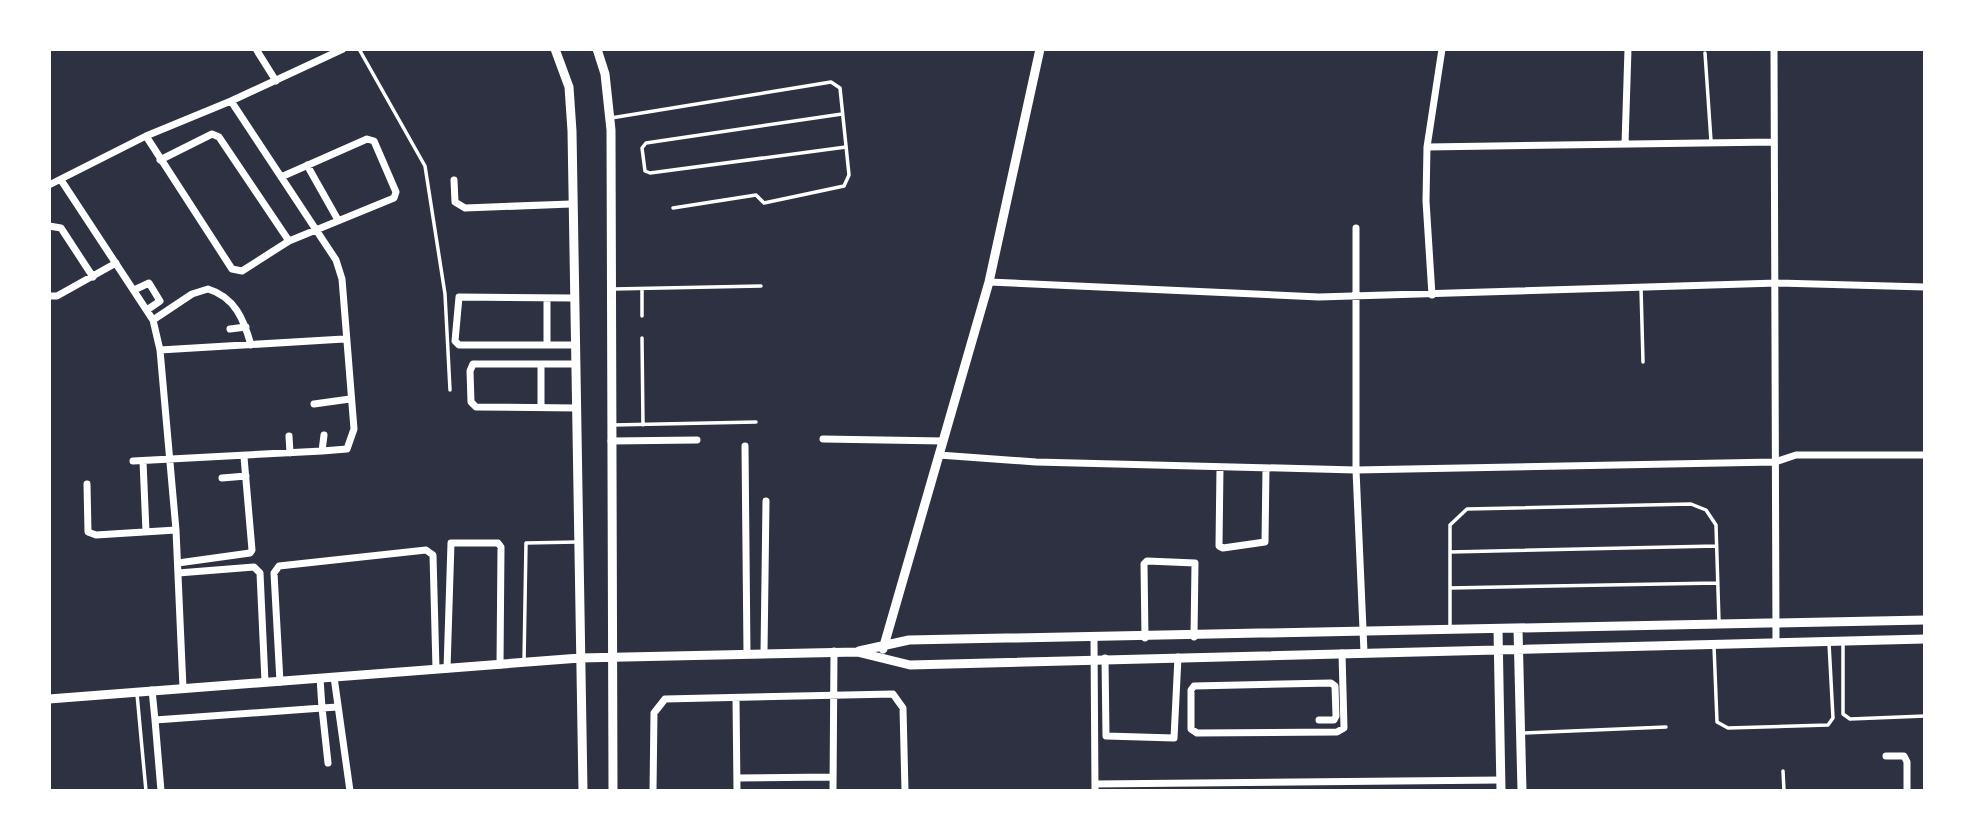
<svg xmlns="http://www.w3.org/2000/svg" width="1974" height="840" viewBox="0 0 1974 840" font-family="'Varela Round',sans-serif">
	<rect width="100%" height="100%" fill="#2d3142"/>
	<g fill="none" stroke-linecap="round" stroke-linejoin="round">
		<!-- service -->
		<path stroke="#fff" stroke-width="3.5" d="M359,49L425,166L445,294L450,390
			M1705,53L1711,141
			M842,114L646,143L642,148L645,171L650,173L846,147
			M611,118L831,82L840,88L849,175L844,186L764,203L756,195L673,208
			M1641,288L1643,362
			M613,289L761,286
			M642,289V316
			M642,338L643,425
			M613,425L756,422
			M1450,552L1716,546
			M1450,588L1717,583
			M1450,628V525L1467,509L1691,504L1706,510L1716,525L1719,622
			M1843,643V714L1850,719L1925,716
			M1714,646L1717,722L1728,728L1828,725L1833,718L1829,643
			M524,662L526,543L577,542
			M137,694L146,791
			M1523,733L1666,727
			M1783,771L1784,791"/>
		<!-- minor -->
		<path stroke="#fff" stroke-width="7" d="M256,49L276,81
			M1774,49L1776,643
			M146,136L232,269L242,271L289,241L219,137L212,134L160,160
			M1625,144L1628,49
			M1427,147L1774,142
			M307,165L338,220
			M281,177L367,139L374,141L396,192L394,198L289,241
			M61,180L153,320L160,350L176,530L183,688
			M454,180L455,202L465,208L571,204
			M49,185L146,136L231,101L343,49
			M49,226L61,228L93,277
			M1356,228V470L1364,652
			M989,282L1319,297L1777,283L1925,287
			M134,290L149,283L160,301L147,310
			M1432,295L1426,201L1427,147L1442,49
			M49,296H57L116,263
			M573,298L459,297L455,341L459,345H574
			M153,320L192,294L208,289C235,297 244,320 251,345
			M230,329L246,327
			M547,344V298
			M160,350L344,339
			M541,364V406
			M575,364H473L470,371L471,402L476,407L577,408
			M314,404L350,399
			M289,436L290,453
			M823,439L943,441
			M611,441L697,440
			M745,446L747,654
			M322,451L324,435
			M939,455L1036,462L1356,470L1775,462L1796,455H1925
			M133,461L322,451L347,449L354,429L342,279L336,260L231,101
			M143,461L146,532
			M1220,467L1219,546L1223,548L1265,542L1266,468
			M222,478L246,476
			M87,484L88,532L96,535L176,530
			M178,563L250,553L252,550L244,457
			M178,573L254,567L260,573L265,682
			M1145,638L1144,564L1147,561L1195,563L1194,637
			M1094,639L1095,791
			M764,653L766,501
			M1105,658L1106,736L1174,738L1178,657
			M447,669L451,543H498L501,547L500,665
			M334,677L350,791
			M280,682L274,573L279,566L426,550L433,555L436,669
			M152,690L155,720L322,708L320,678
			M736,698L737,791
			M155,720L161,791
			M1319,720H1334L1336,716L1335,686L1331,683L1194,686L1191,690V729L1197,733L1337,732L1344,728L1342,653
			M1886,756H1904L1907,762V791
			M328,763L322,708L338,707
			M737,778L833,777
			M1095,784L1501,780
			M653,791L654,713L665,699L893,694L903,708L905,791
			M833,791L834,651"/>
		<!-- tertiary -->
		<path stroke="#fff" stroke-width="9" d="M555,49L569,87L572,131L583,791
			M597,49L605,74L611,130L613,791
			M1498,629L1501,791
			M1518,629L1522,791
			M883,649L989,282L1040,49
			M859,651L909,640L1925,620
			M49,699L580,658L857,652L910,665L1925,639"/>
	</g>
	<!-- border -->
	<rect width="1974" height="840" fill="none" stroke="#ffffff" stroke-width="102"/>
</svg>
